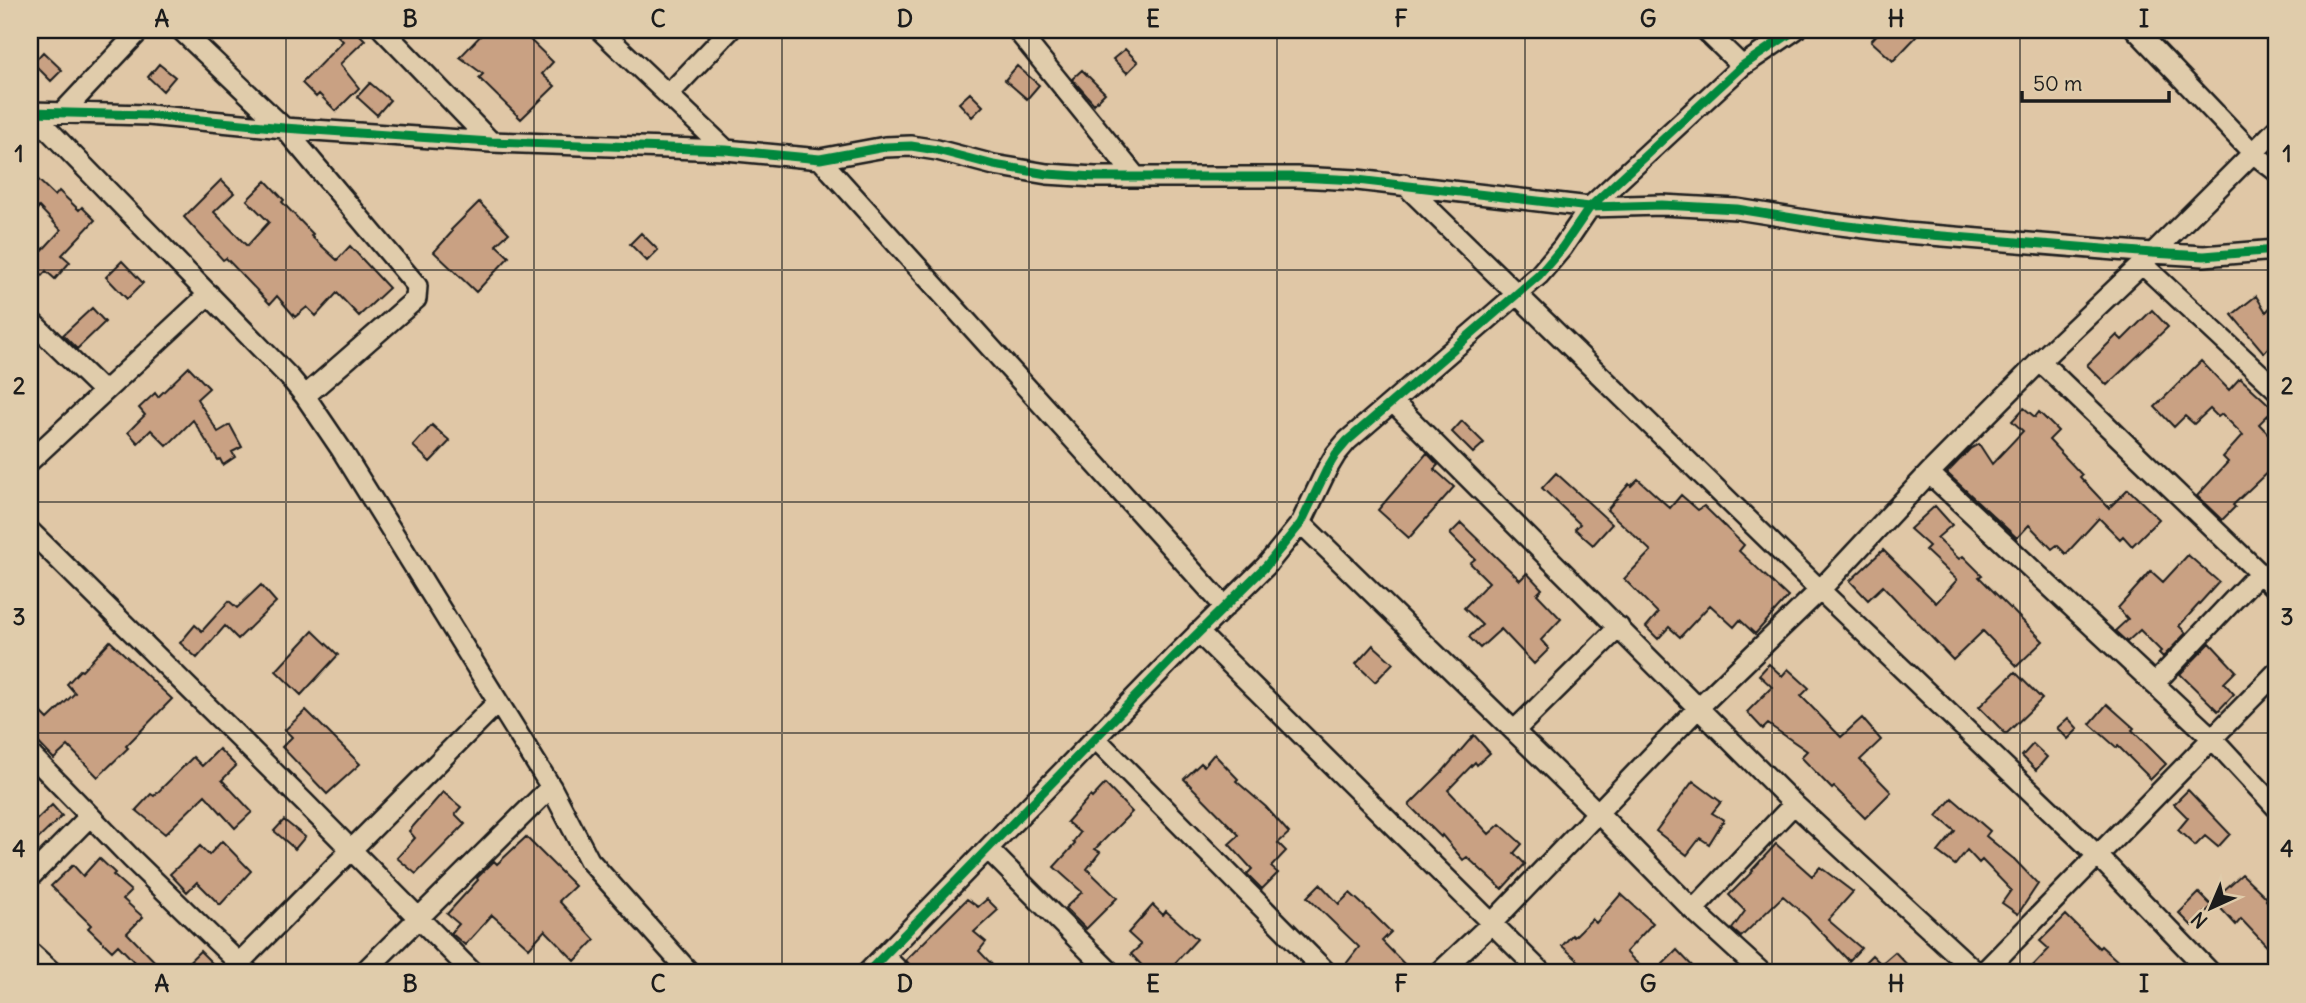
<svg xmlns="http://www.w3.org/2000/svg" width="2306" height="1003" viewBox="0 0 2306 1003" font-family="Delius,sans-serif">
	<rect width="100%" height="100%" fill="#e0c7a6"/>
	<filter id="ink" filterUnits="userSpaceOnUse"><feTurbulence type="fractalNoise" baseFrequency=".0143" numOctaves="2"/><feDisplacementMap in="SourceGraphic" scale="14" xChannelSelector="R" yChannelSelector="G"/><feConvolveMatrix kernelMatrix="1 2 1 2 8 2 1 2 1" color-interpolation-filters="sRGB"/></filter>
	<g filter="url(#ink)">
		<!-- building -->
		<path fill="#c9a183" stroke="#1c1c1c" stroke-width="2" d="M332,30H355L365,40L340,64L359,88L336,111L319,94L316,97L302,83L343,41Z
			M486,30H520L553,62L542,74L555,86L521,119L479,78L483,74L460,57Z
			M1881,30H1909L1916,37L1893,61L1871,41Z
			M1125,49L1138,62L1127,73L1113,59Z
			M43,52L62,70L51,81L33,63Z
			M159,64L175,77L163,91L148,77Z
			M1017,66L1039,85L1027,99L1005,80Z
			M1082,70L1105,93L1094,104L1072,79Z
			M370,83L390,100L377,115L357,97Z
			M970,93L983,106L972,117L959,103Z
			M30,172L55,196L59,191L79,210L82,207L95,220L62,255L70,262L55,279L46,271L30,289V246L39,254L61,230L39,207L30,218Z
			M221,180L234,193L214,212L247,246L269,222L247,200L266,181L284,200L282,202L313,234L311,236L337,260L350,246L389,288L359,316L337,293L316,316L307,307L295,317L277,296L270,304L226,258L223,260L184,217Z
			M479,202L509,233L496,245L509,257L476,292L434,252L452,232L451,230Z
			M641,233L658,250L647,261L630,244Z
			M122,261L143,283L127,299L106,277Z
			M2256,296L2266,312L2276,301V340L2264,353L2232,315Z
			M92,308L105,322L77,349L63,335Z
			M2152,310L2168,327L2107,385L2087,365L2117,335L2122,340Z
			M2201,361L2229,390L2240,378L2274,409L2259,424L2276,442V464L2233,505L2235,507L2222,520L2197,496L2228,462L2223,457L2243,435L2222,414L2218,417L2210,409L2194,424L2185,416L2174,427L2155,407Z
			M189,367L209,388L197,399L218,432L230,425L242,447L232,452L235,457L223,465L220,459L218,460L193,420L167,446L151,430L138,443L128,432L145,415L139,408L155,393L158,397Z
			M2024,408L2035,417L2039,412L2058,431L2049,440L2082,475L2080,477L2109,508L2128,489L2159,519L2132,546L2123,536L2120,539L2099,518L2066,554L2057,545L2052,549L2029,525L2017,538L1947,473L1970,449L1979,444L1992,464L2023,431L2012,421Z
			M1462,421L1484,443L1473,453L1452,432Z
			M432,425L450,441L430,462L413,446Z
			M1427,453L1438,465L1434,469L1454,487L1409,538L1378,510Z
			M1556,473L1612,524L1593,545L1575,529L1580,524L1542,488Z
			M1638,479L1670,508L1681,495L1698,510L1704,506L1744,545L1739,551L1788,597L1755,634L1740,620L1734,627L1710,605L1680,637L1669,627L1658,639L1646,627L1658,613L1624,579L1651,551L1607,510L1629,484L1631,486Z
			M1935,506L1952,525L1937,538L1959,559L1963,556L1982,575L1979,577L2043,641L2017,666L1983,631L1953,660L1883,586L1868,600L1850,581L1883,550L1936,603L1957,580L1925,550L1929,546L1910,529Z
			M1461,523L1520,580L1527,573L1542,589L1537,594L1561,619L1541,640L1549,649L1534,664L1501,629L1480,648L1469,637L1482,625L1464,608L1489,582L1470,563L1475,559L1450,534Z
			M2188,555L2219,582L2179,626L2186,633L2163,657L2159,653L2161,651L2140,630L2127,642L2115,631L2128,619L2118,608L2151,571L2163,582Z
			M261,585L276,602L238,639L225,626L197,658L180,643L195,625L202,631L229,601L237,608Z
			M313,631L338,655L301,695L276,671Z
			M110,641L172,699L126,746L128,748L98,777L68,746L54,759L30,734V721L40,711L48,719L75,693L67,684L80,670L82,671Z
			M2210,643L2236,671L2224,683L2234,694L2218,711L2180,674Z
			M1373,645L1393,663L1375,682L1356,664Z
			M1769,664L1782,676L1788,669L1809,688L1801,696L1841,737L1862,718L1881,740L1860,760L1891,792L1865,818L1834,787L1832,789L1801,757L1807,751L1768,724L1763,729L1747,712L1772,687L1759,675Z
			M2015,672L2042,699L2006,734L1979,707Z
			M2107,704L2134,728L2132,730L2166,764L2151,779L2118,746L2117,748L2090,724Z
			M306,710L360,764L327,794L282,747L292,737L285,730Z
			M2068,718L2078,729L2068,739L2057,728Z
			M1474,735L1490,753L1477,765L1475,762L1448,790L1489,834L1500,824L1522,844L1514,853L1525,864L1502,889L1467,857L1463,860L1442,835L1441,837L1409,805L1443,771Z
			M2033,744L2047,757L2036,770L2022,756Z
			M219,749L236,766L222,780L252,812L235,828L205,795L165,834L136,810L151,794L154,796L193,757L202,766Z
			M1214,754L1238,779L1236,781L1266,807L1289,833L1278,843L1286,851L1271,867L1278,873L1262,889L1247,874L1252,869L1229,844L1239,835L1184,779L1201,763L1204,766Z
			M1693,781L1721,802L1712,813L1724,820L1709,844L1700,838L1687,855L1656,831Z
			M1105,784L1132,812L1095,849L1100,852L1087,869L1117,898L1086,929L1065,908L1082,892L1054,867L1075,844L1073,842L1080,833L1067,822L1090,796L1092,798Z
			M2188,790L2230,834L2218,847L2205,836L2195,846L2178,830L2188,818L2174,804Z
			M443,792L461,807L455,814L465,824L416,874L397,858L415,838L409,831Z
			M1952,798L1990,831L1986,836L2015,860L2038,884L2018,914L2002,903L2011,890L1982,860L1979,863L1967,850L1955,865L1938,852L1955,831L1937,816Z
			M52,805L62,816L30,847V826Z
			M284,820L305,837L295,849L274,831Z
			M526,837L575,886L559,901L595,940L575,961L545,930L529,948L492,915L465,945L451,933L459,924L447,914L478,880L477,878L494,861L497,864Z
			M222,841L251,871L220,905L197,882L187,892L170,874L200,846L209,855Z
			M1776,844L1812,876L1820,867L1853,892L1828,920L1861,948L1849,961L1807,917L1783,896L1741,937L1732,929L1745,911L1729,895L1753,871L1752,870Z
			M99,858L115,873L113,875L131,891L123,899L143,917L127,933L166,973H145L118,945L112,951L88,928L91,925L51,886L73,865L83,876Z
			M2242,874L2267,898L2266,900L2276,911V956L2241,919L2236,925L2213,900Z
			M1320,884L1339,904L1350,893L1374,915L1391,932L1382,941L1413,973H1339L1359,947L1307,897Z
			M2199,893L2212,906L2192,926L2179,913Z
			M1621,894L1653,923L1626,952L1647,973H1592L1562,946L1572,935L1574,937L1592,919L1596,923Z
			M967,899L978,907L987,899L998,910L974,932L986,942L979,951L1000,973H913V969L906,960Z
			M1153,905L1163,915L1166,911L1197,939L1166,973H1149L1131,954L1141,945L1128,933Z
			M2066,915L2099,948L2101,946L2121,964L2113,973H2098L2090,966L2083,973H2026L2049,949L2040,941Z
			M1677,950L1699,973H1654Z
			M200,951L218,969L217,973H177Z
			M1895,952L1915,973H1869L1861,966L1872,955L1881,964Z"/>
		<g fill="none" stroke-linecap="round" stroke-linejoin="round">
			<defs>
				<path id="street" d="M181,30L284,128L417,286L416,299L305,396
					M383,30L491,142
					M600,30L726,150
					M1017,30L1136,177
					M1705,30L1742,66
					M2136,30L2253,153L2276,171
					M668,95L730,30
					M30,111L291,379L305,396L341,449L551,787L589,860L690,973
					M30,112L148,115L284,128L491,142L726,150L820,159L885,147L911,146L937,150L994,165L1047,174L1095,177H1297L1357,180L1590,207L1662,205L1737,209L1824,223L1906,233L2152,253L2204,256L2276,250
					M63,112L140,30
					M820,159L1225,607
					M1404,184L1820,590L2097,855L2211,973
					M2142,264L2276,389
					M30,320L104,392
					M2040,361L2276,589
					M1393,402L1794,804L1977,973
					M30,461L209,294
					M1929,473L2212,738L2276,807
					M1301,523L1597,812L1693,910L1762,973
					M30,531L304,802L473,973
					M1198,632L1542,973
					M2154,684L2259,573
					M1514,731L1619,627
					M1095,738L1327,973
					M30,754L131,858L249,973
					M988,849L1111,973
					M30,877L90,816
					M1693,910L1794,804
					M30,952L53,973
					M884,956L901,973
					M229,973L498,702
					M363,973L551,787
					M867,973L1175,656L1266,566L1301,523L1327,469L1336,454L1347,441L1539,275L1562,248L1590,207L1742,66L1795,30
					M1439,973L1491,924L1699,707L1820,590L1929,473L2040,361L2142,264L2276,130
					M1983,973L2276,673"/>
			</defs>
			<!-- street casing -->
			<use href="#street" stroke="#1c1c1c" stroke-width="24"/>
			<!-- street -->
			<use href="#street" stroke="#e0ccab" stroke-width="19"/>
			<defs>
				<path id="cycleway" d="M30,112L148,115L284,128L491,142L726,150L820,159L885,147L911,146L937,150L994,165L1047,174L1095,177H1297L1357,180L1590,207L1662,205L1737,209L1824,223L1906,233L2152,253L2204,256L2276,250
					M867,973L1175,656L1266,566L1301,523L1327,469L1336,454L1347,441L1539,275L1562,248L1590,207L1742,66L1795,30"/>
			</defs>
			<!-- cycleway casing -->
			<use href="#cycleway" stroke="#e0ccab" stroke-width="13"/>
			<!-- cycleway -->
			<use href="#cycleway" stroke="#00873e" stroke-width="9"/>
		</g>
	</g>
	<!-- grid -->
	<path fill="none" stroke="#1c1c1c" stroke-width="2" stroke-opacity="0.55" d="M286,30V973M534,30V973M782,30V973M1029,30V973M1277,30V973M1525,30V973M1772,30V973M2020,30V973M30,270H2276M30,502H2276M30,733H2276"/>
	<!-- margin -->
	<rect width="2306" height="1003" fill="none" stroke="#e0ccab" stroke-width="77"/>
	<!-- north arrow -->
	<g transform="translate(2211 908) rotate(224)" stroke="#e0ccab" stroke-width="5" paint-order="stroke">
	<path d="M0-5L12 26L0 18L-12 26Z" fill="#1c1c1c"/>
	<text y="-10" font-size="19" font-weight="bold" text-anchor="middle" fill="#1c1c1c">N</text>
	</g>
	<!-- scale -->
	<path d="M2022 91v10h147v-10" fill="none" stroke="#1c1c1c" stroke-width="3.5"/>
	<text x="2033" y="91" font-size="21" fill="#1c1c1c" stroke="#e0ccab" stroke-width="5" paint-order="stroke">50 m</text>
	<rect x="38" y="38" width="2230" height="926" fill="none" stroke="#1c1c1c" stroke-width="2.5"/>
	<g font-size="23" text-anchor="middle" font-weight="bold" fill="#1c1c1c">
		<text x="162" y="27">A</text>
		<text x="410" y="27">B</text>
		<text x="658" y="27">C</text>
		<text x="905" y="27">D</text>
		<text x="1153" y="27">E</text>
		<text x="1401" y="27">F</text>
		<text x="1648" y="27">G</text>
		<text x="1896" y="27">H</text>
		<text x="2144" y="27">I</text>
		<text x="19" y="162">1</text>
		<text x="2287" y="162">1</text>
		<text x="19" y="394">2</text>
		<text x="2287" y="394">2</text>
		<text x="19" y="625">3</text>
		<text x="2287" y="625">3</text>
		<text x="19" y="857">4</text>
		<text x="2287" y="857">4</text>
		<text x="162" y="992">A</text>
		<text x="410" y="992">B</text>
		<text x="658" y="992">C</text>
		<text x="905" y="992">D</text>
		<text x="1153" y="992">E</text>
		<text x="1401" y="992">F</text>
		<text x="1648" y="992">G</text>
		<text x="1896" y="992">H</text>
		<text x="2144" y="992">I</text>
	</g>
</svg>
